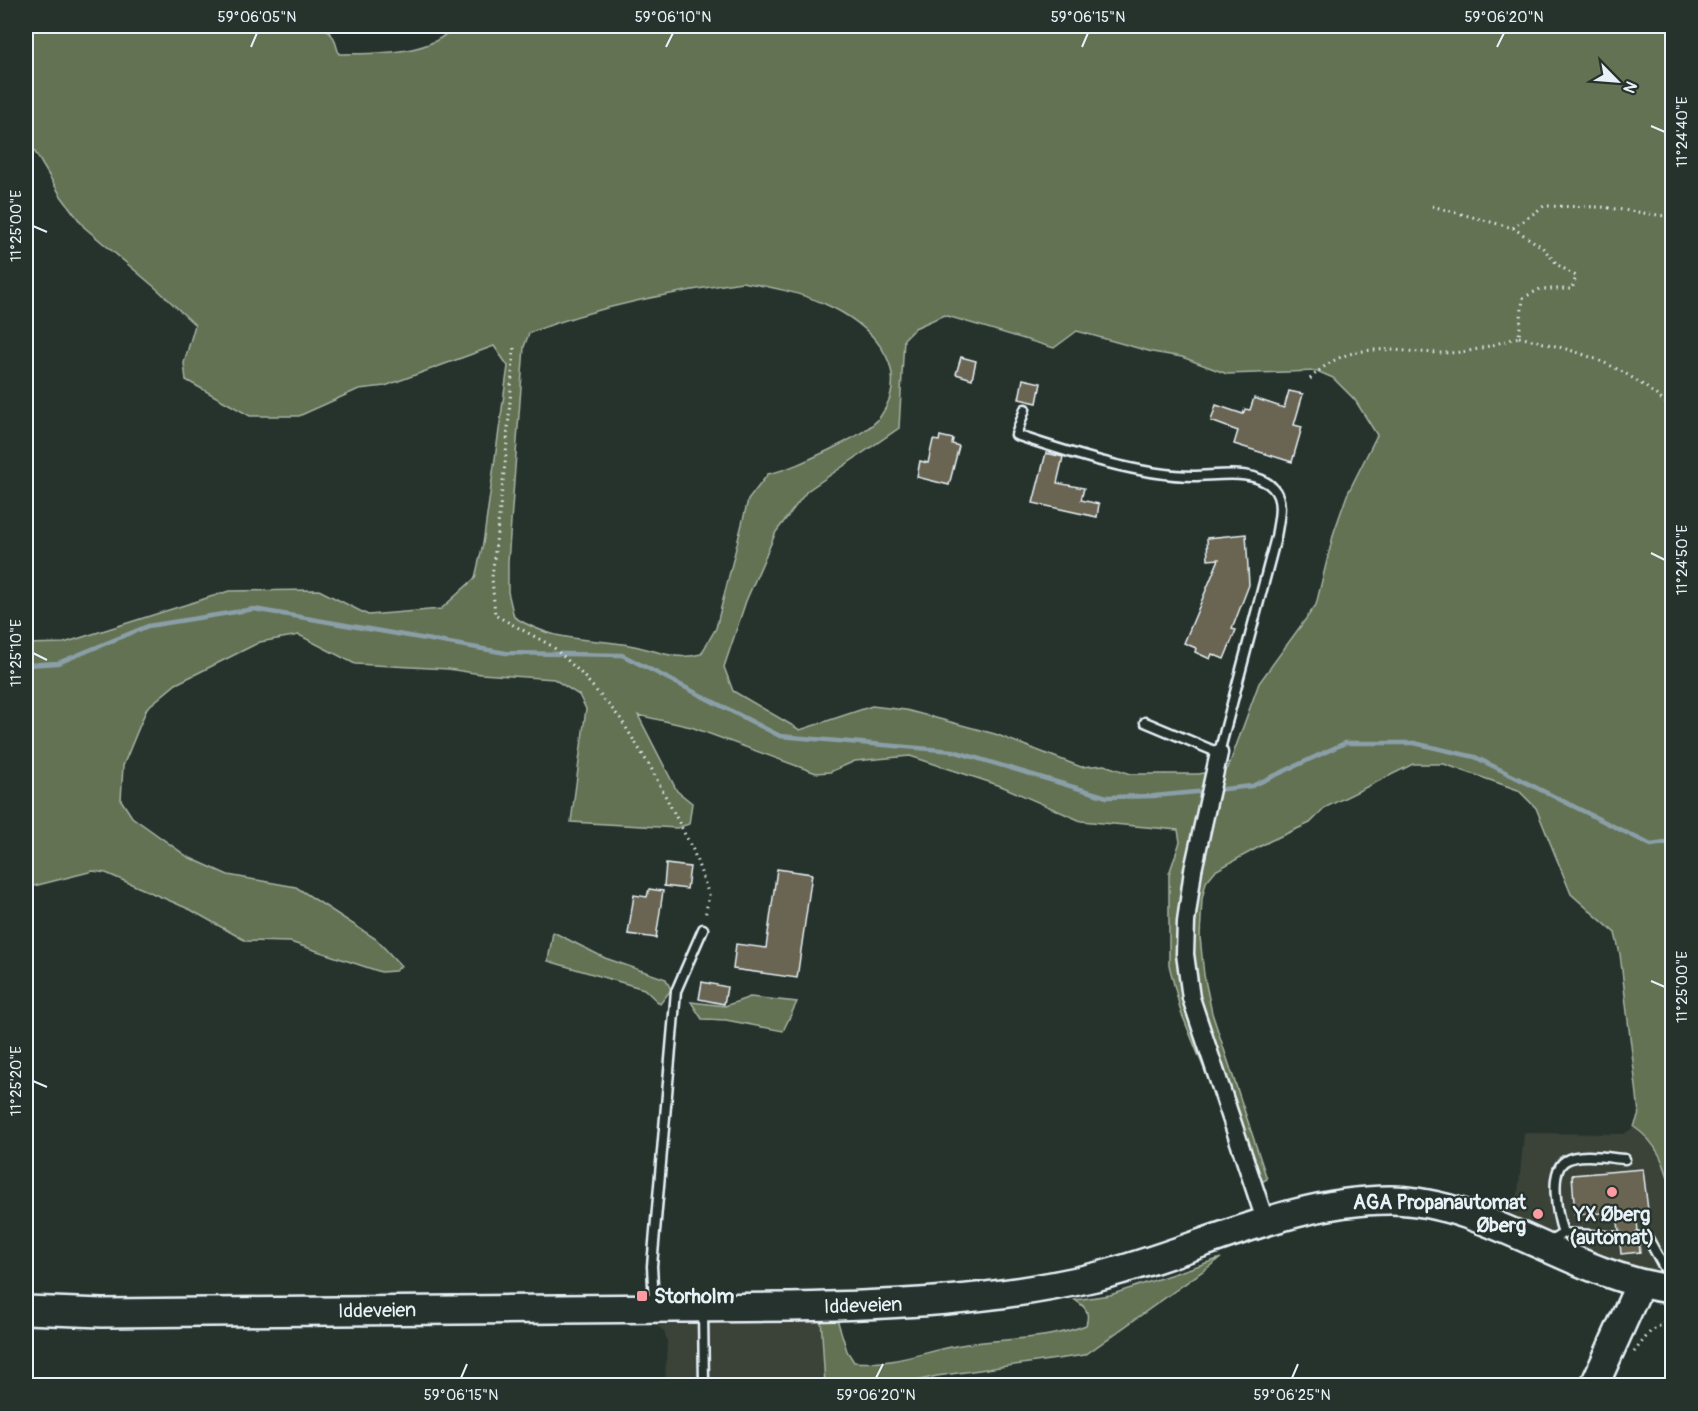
<svg xmlns="http://www.w3.org/2000/svg" width="1698" height="1411" viewBox="0 0 1698 1411" font-family="Pangolin,sans-serif">
	<rect width="100%" height="100%" fill="#26332d"/>
	<filter id="ink" filterUnits="userSpaceOnUse"><feTurbulence type="fractalNoise" baseFrequency=".0167" numOctaves="2"/><feDisplacementMap in="SourceGraphic" scale="12" xChannelSelector="R" yChannelSelector="G"/><feConvolveMatrix kernelMatrix="1 2 1 2 8 2 1 2 1" color-interpolation-filters="sRGB"/></filter>
	<g filter="url(#ink)">
		<!-- built -->
		<path fill="#3b4238" d="M1634,1127L1649,1138L1665,1168L1672,1191V1274L1637,1271L1532,1229L1506,1212L1517,1204L1524,1133L1624,1134Z
			M821,1317L825,1385H665L667,1341L664,1331L657,1326L739,1319Z"/>
		<!-- green -->
		<path fill="#647252" stroke="#a6b2a5" stroke-width="1.5" fill-rule="evenodd" d="M26,26H324L334,38L339,54C373,53 433,56 453,26H1672V1191C1665,1165 1658,1143 1634,1127L1639,1114L1637,1095L1620,954L1615,933L1571,894L1536,808L1518,790L1444,764H1413L1326,807L1310,823L1270,841L1215,871L1206,882L1202,899L1200,937L1204,975L1212,1013L1267,1179L1247,1191L1217,1101L1181,1012L1169,965V874L1180,842L1178,830L1081,821L1001,786L910,756L855,761L830,772L816,773L691,727L638,715L677,791L692,803L689,824L677,828L571,822L586,709L579,695L554,679L481,674L448,669L355,664L299,635L260,642L176,684L147,708L123,766L121,800L132,817L188,857L228,875L296,887L376,939L401,966L395,971L381,972L290,942L246,941L191,910L106,873L93,871L26,888V644L64,643L229,591L319,590L368,615L441,609L475,578L483,544L508,366L494,346L385,386L359,389L299,416H250L186,380L184,363L195,325L158,290L84,227L61,196L26,137ZM742,282C771,287 798,292 825,304C869,323 915,367 880,417C873,428 844,443 831,449C810,459 790,469 768,474L748,500L716,628L701,654C675,661 659,651 634,646C586,637 558,644 514,617L508,592V562L524,347L529,333C598,306 669,293 742,282ZM944,315L1054,348L1077,331L1152,352L1182,357L1227,374L1317,371L1333,378L1355,400L1377,435L1347,495L1334,532L1316,605L1259,683L1228,768L1199,774H1131L1104,765L1081,767L995,734L906,710L872,706L800,730L733,691L724,667L746,601L776,532L807,491L899,428L904,339L915,328Z
			M553,932L605,958L666,979L671,990L660,1004L644,989L548,961Z
			M750,997L797,1002L783,1031L726,1020L702,1019L691,1002L725,1006Z
			M1221,1258L1085,1355L937,1376L900,1385H825L821,1317L837,1319L847,1351L854,1362C898,1366 926,1350 967,1344C1008,1338 1048,1340 1086,1325C1090,1312 1086,1307 1075,1300L1110,1295Z"/>
		<g fill="none" stroke-linecap="round" stroke-linejoin="round">
			<!-- stream -->
			<path stroke="#8a9fa8" stroke-width="4.5" d="M26,665L58,663L148,626L254,609L506,653L622,655L780,736L953,751L1107,797L1154,796L1207,791
				M1215,790L1252,786L1345,743H1414L1475,757L1651,845L1672,842"/>
		</g>
		<!-- building -->
		<path fill="#6b6553" stroke="#e8f1f8" stroke-width="1.5" d="M961,357L976,361L972,379L956,374Z
			M1023,379L1041,383L1037,403L1019,399Z
			M1289,391L1303,394L1294,425L1302,427L1292,462L1234,444L1238,431L1211,421L1216,405L1243,414L1245,409L1250,410L1254,398L1284,408Z
			M940,436L953,439L952,444L959,446L949,485L917,477L920,461L928,463L933,440L939,441Z
			M1046,453L1063,457L1057,483L1084,488L1081,500L1099,504L1097,517L1033,503Z
			M1246,534L1249,585L1232,629L1236,630L1224,659L1212,654L1210,659L1195,652L1196,648L1184,643L1219,559L1208,560L1207,538Z
			M666,864L690,867L687,889L664,886Z
			M777,869L812,874L797,978L733,969L736,944L766,948Z
			M649,889L663,891L656,938L628,934L634,895L647,897Z
			M702,982L727,987L724,1004L699,999Z
			M1643,1169L1648,1210L1636,1211L1638,1231L1634,1238L1639,1243L1640,1252L1621,1254L1620,1243L1625,1237L1619,1231L1617,1212L1575,1215L1572,1175Z"/>
		<g fill="none" stroke-linecap="round" stroke-linejoin="round">
			<defs>
				<path id="lane" d="M1025,409L1016,435C1067,452 1140,476 1194,476C1217,476 1255,468 1273,488C1285,501 1278,522 1276,537L1219,753L1145,722
					M1563,1233C1558,1218 1548,1172 1565,1161C1579,1152 1609,1158 1625,1159
					M1640,1237L1649,1240L1672,1282
					M1548,1243L1563,1233L1619,1237
					M654,1304L652,1266L676,991L703,929
					M703,1311L704,1386"/>
				<path id="street" d="M1219,753L1193,870L1186,922L1185,954L1191,998L1266,1223"/>
				<path id="primary" d="M26,1310L102,1313L790,1307C893,1305 995,1301 1095,1277C1193,1253 1288,1200 1390,1200C1489,1201 1574,1278 1672,1289
					M1594,1386L1640,1284"/>
			</defs>
			<!-- lane casing -->
			<use href="#lane" stroke="#e8f1f8" stroke-width="13"/>
			<!-- street casing -->
			<use href="#street" stroke="#e8f1f8" stroke-width="21"/>
			<!-- primary casing -->
			<use href="#primary" stroke="#e8f1f8" stroke-width="32"/>
			<!-- path -->
			<path stroke="#e8f1f8" stroke-width="3" stroke-dasharray="1.5 4.5" stroke-linecap="butt" d="M1432,206L1513,228L1544,206L1602,207L1672,217
				M1519,337C1583,352 1623,363 1672,409
				M514,348L506,455L492,577L495,615L552,646L580,672L620,718L651,768L693,850L709,895L705,917
				M1310,379C1357,331 1404,358 1461,352C1480,350 1501,342 1519,337L1523,298L1540,289H1572L1576,276L1558,265L1542,247L1513,228
				M1634,1352L1650,1332L1672,1318"/>
			<!-- lane -->
			<use href="#lane" stroke="#26332d" stroke-width="8"/>
			<!-- street -->
			<use href="#street" stroke="#26332d" stroke-width="16"/>
			<!-- primary -->
			<use href="#primary" stroke="#26332d" stroke-width="27"/>
		</g>
	</g>
	<!-- ticks -->
	<path fill="none" stroke="#e8f1f8" stroke-width="2" d="M251,47L257,33M666,47L673,33M1082,47L1088,33M1497,47L1504,33M1651,126L1665,132M33,226L47,232M1651,553L1665,560M33,653L47,660M1651,981L1665,987M33,1081L47,1087M461,1378L467,1364M876,1378L883,1364M1292,1378L1298,1364"/>
	<!-- markers -->
	<g fill="#ff9aa2" stroke="#26332d" stroke-width="2">
		<circle cx="1612" cy="1192" r="6"/>
		<circle cx="1538" cy="1214" r="6"/>
		<rect x="636" y="1290" width="12" height="12" rx="3"/>
	</g>
	<g text-anchor="middle" stroke-width="4.5" stroke-linejoin="round" paint-order="stroke">
		<!-- poi labels -->
		<g font-size="20" font-weight="bold" fill="#e8f1f8" stroke="#26332d" text-anchor="end">
			<text x="1526" y="1209">AGA Propanautomat<tspan x="1526" dy="23">Øberg</tspan></text>
			<text x="1612" y="1221" text-anchor="middle">YX Øberg<tspan x="1612" dy="23">(automat)</tspan></text>
			<text x="654" y="1303" text-anchor="start">Storholm</text>
		</g>
		<!-- street labels -->
		<g font-size="20" fill="#e8f1f8" stroke="#26332d">
			<text transform="translate(863 1305) rotate(-2)" y="7">Iddeveien</text>
			<text transform="translate(377 1310) rotate(-1)" y="7">Iddeveien</text>
		</g>
	</g>
	<!-- margin -->
	<rect width="1698" height="1411" fill="none" stroke="#26332d" stroke-width="66"/>
	<!-- north arrow -->
	<g transform="translate(1617 81) rotate(115)" stroke="#26332d" stroke-width="4.5" paint-order="stroke">
	<path d="M0-4.5L10 22L0 15L-10 22Z" fill="#e8f1f8"/>
	<text y="-9" font-size="16" font-weight="bold" text-anchor="middle" fill="#e8f1f8">N</text>
	</g>
	<rect x="33" y="33" width="1632" height="1345" fill="none" stroke="#e8f1f8" stroke-width="2"/>
	<g font-size="15" text-anchor="middle" fill="#e8f1f8">
		<text x="257" y="22">59°06'05"N</text>
		<text x="673" y="22">59°06'10"N</text>
		<text x="1088" y="22">59°06'15"N</text>
		<text x="1504" y="22">59°06'20"N</text>
		<text transform="translate(1682 132) rotate(-90)" y="5">11°24'40"E</text>
		<text transform="translate(16 226) rotate(-90)" y="5">11°25'00"E</text>
		<text transform="translate(1682 560) rotate(-90)" y="5">11°24'50"E</text>
		<text transform="translate(16 653) rotate(-90)" y="5">11°25'10"E</text>
		<text transform="translate(1682 987) rotate(-90)" y="5">11°25'00"E</text>
		<text transform="translate(16 1081) rotate(-90)" y="5">11°25'20"E</text>
		<text x="461" y="1400">59°06'15"N</text>
		<text x="876" y="1400">59°06'20"N</text>
		<text x="1292" y="1400">59°06'25"N</text>
	</g>
</svg>
